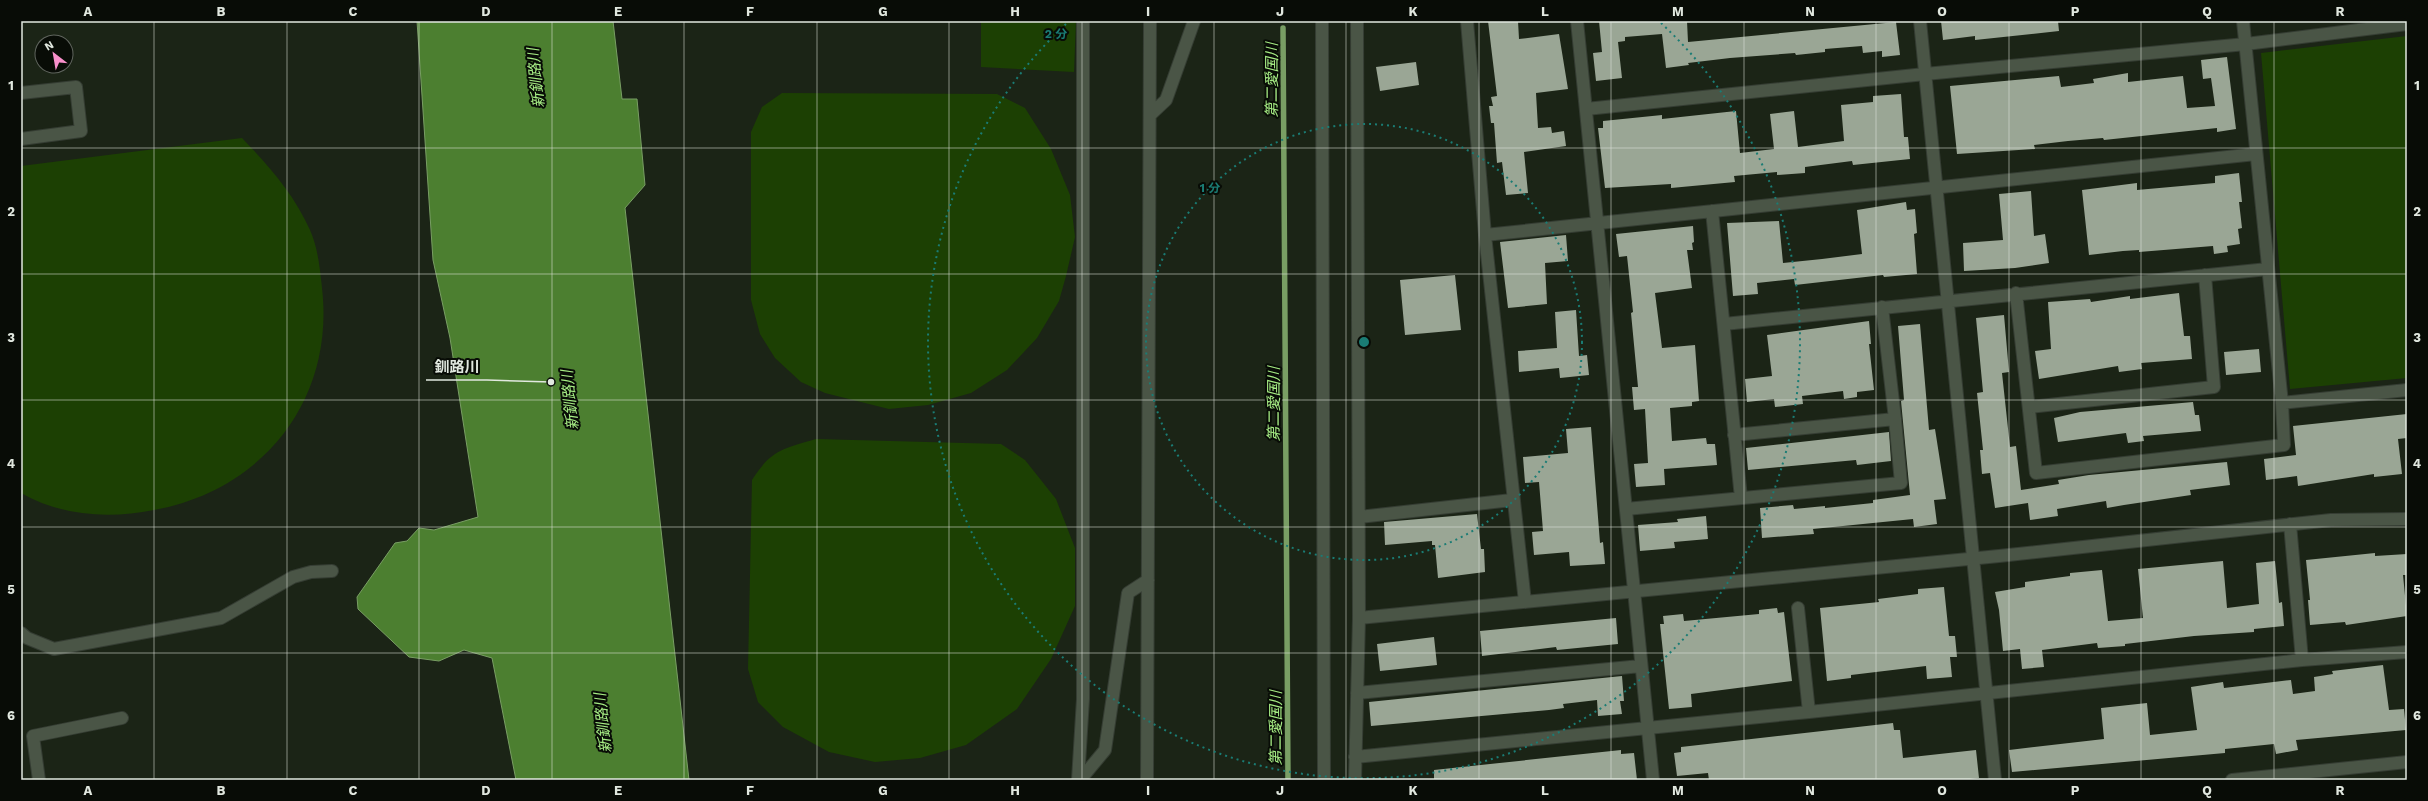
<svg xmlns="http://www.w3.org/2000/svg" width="2428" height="801" viewBox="0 0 2428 801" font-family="'Work Sans','Noto Sans JP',sans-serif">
	<rect width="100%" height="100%" fill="#1b2416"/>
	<!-- green -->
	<path fill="#1c4003" d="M981,21H1076L1074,72L981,67Z
		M2407,36V378L2290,389L2261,53Z
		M782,93L997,94L1025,108L1051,149L1070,195L1075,237L1066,276L1059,301L1037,338L1007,370L971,393L928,405L889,409L825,393L801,382L775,358L760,334L751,300V132L762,107Z
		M242,138C269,166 294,194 310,230C318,248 320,269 322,288C335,400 263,490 154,510C109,519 61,516 21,493V166Z
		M816,439L1001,444L1025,460L1056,499L1075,548V606L1051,659L1017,709L966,745L920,758L875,762L829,752L783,727L758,702L748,669L752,480C771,450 782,449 816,439Z"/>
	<!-- water -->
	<path fill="#4c7f30" stroke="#799e64" d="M417,21H613L622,99H637L645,185L625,208L689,780H516L492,658L464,650L439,661L409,657L358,609L357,597L395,543L407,541L419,528L434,530L478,517L450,338L433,260Z"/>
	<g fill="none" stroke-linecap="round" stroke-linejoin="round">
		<!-- stream -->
		<path stroke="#799e64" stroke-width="5.5" d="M1283,28L1288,780"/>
	</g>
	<!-- building -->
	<path fill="#9aa695" d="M1488,21H1518L1519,39L1559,34L1568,89L1536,93L1538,128L1551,127L1552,133L1564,131L1566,146L1524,152L1528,193L1506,195L1502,162L1497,163L1494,123H1491L1489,106H1493L1491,97L1497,96Z
		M1599,21H1687L1688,42L1896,22L1900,55L1882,57V51L1863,53L1862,46L1825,49V52L1796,55L1795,53L1730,58L1688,63L1689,65L1666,68L1662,34L1625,37V41L1618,42L1622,78L1596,81L1593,53L1602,52Z
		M1941,21H2058L2059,31L1975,40V36L1943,40Z
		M2227,57L2236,129L2217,132V128L2104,140L2103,138L2068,141L2034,145L2035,149L1957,154L1950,86L2059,76L2061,87L2094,83L2093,79L2128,73V82L2183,76L2187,108L2215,106L2211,78L2203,79L2201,60Z
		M1416,62L1419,85L1380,91L1376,67Z
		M1901,94L1904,137H1908L1910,159L1853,165L1852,161L1805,167V173L1777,175V172L1734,176L1735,182L1671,188V184L1605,188L1598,128H1603V121L1662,115V119L1736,111L1740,153L1774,149L1770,114L1794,111L1798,147L1844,141L1841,105L1873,102V96Z
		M2239,173L2242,202H2239L2242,228L2238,229L2240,244L2227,246L2228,252L2214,254L2213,246L2139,252V250L2123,251L2089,255L2082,190L2137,183V190L2215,183V176Z
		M2031,191L2034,236L2045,234L2049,263L2015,268L1964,271L1963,243L2003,240L1999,194Z
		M1906,202L1907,210L1915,209L1917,233L1914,234L1917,274L1884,277L1883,275L1795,285L1794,279L1757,283L1758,294L1733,296L1727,223L1779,221L1783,263L1822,259L1862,254L1857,210Z
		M1693,226L1694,242L1692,243L1693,250H1687L1692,288L1655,293L1662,348L1695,345L1699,401L1692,402V406L1670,408L1672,441L1706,438L1707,444H1715L1717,465L1664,469L1665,485L1636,487L1634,464L1648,463L1645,409L1634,410L1632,387H1638L1631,313L1633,312L1627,256L1619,257L1616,234Z
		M1566,235L1568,261L1545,263L1547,304L1508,308L1500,242Z
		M1455,275L1461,330L1405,335L1400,280Z
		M2179,293L2184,336H2190L2192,359L2141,363L2142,369L2119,372L2118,366L2039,379L2035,351L2051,349L2048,302L2090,299L2091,302L2130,296V299Z
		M1576,310L1579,356L1587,355L1589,375L1560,378L1559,368L1519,372L1518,351L1557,348L1555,312Z
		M2004,315L2009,372L2002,373L2010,447L2016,446L2021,490L2059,484L2058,480L2089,475L2227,462L2230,485L2190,490L2191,495L2124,505L2107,508L2106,501L2057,509L2058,516L2030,520L2028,503L1995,508L1990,473L1982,474L1980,450H1983L1977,393L1983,392L1976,318Z
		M1869,321L1871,344H1869L1874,390L1857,392V397L1844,399L1843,391L1802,396L1803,404L1775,407L1774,399L1747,402L1745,379L1772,376L1767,335Z
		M1920,324L1929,430L1935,429L1946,499L1934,500L1937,524L1914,527L1913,519L1813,529L1814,534L1762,538L1760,508L1793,505L1794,509L1825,506V508L1873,503V500L1910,495L1901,401L1904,400L1898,326Z
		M2259,349L2261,372L2226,375L2224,352Z
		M2193,402L2195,415H2199L2201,431L2143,436L2144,441L2128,443L2126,433L2058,442L2054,418L2080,412Z
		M2407,414V438L2398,439L2402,474L2374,477V474L2298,486L2297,476L2266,480L2264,459L2296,455L2293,426Z
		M1591,427L1600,543L1603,542L1605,564L1570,566L1569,552L1534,555L1532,532L1543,531L1539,482L1525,483L1523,457L1568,453L1566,429Z
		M1889,432L1891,461L1857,465L1856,460L1748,470L1746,448Z
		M1477,514L1481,549H1484L1485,572L1438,578L1435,545H1432V541L1385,545L1384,522Z
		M1706,516L1708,539L1674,542L1675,548L1640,551L1638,525L1678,522L1677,519Z
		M2375,553V556L2407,554V575H2403L2407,616L2346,625L2345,622L2310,625L2308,600H2310L2306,560Z
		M2223,561L2227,608L2259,604L2256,563L2275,561L2279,603L2282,602L2284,626L2254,629V632L2194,636L2125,644V646L2098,648L2097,643L2042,650L2044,667L2022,669L2020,649L2003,651L1999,610L1995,592L2025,587V582L2070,576V573L2102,570L2108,621L2143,618L2138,569Z
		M1944,587L1949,636H1955L1957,657H1950L1952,677L1927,679L1926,666L1851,675V678L1827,681L1820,608L1879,602L1878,599L1918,594V589Z
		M1777,608L1778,613L1784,612L1792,681L1691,694L1692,707L1669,709L1660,624H1664L1663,616L1683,614L1684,621L1759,614V610Z
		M1616,618L1618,644L1557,650L1556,647L1482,656L1480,631Z
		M1434,637L1437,665L1380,671L1377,644Z
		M2383,665L2389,710L2404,709L2406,730L2296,740L2298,750L2276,754L2274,744L2225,749V753L2012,772L2009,750L2104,739L2101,708L2147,703L2150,735L2197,730L2191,687L2223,682L2224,688L2291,680L2293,694L2315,691L2314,677L2333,674L2332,671Z
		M1622,676L1624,701H1620L1622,714L1598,716L1597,700L1563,704L1564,708L1549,710L1371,726L1369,702Z
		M1893,723L1894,730H1900L1903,758L1976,750L1979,778L1961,780H1709L1708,773L1677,776L1674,753L1681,752V747Z
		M1621,750V754L1634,753L1637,780H1434V770Z"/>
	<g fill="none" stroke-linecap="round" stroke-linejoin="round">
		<defs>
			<path id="minor" d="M1322,21L1324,780
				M1467,21L1485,235L1525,602
				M1577,21L1653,780
				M1920,21L1995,780
				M21,93L76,87L81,131L21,139
				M1586,109L1925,74L2246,44L2407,24
				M1150,115L1166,100L1194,21
				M1712,211L1741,498
				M1485,235L2256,154
				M2016,293L2036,473L2284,445L2282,403L2243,21
				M1882,307L1895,419
				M1724,324L2268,269
				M2282,403L2407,390
				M2029,407L2214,387L2205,275
				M1626,509L1901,483L1895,419L1734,435
				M1359,517L1512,500
				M2290,524L2302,660
				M1798,608L1809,712
				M1359,618L1999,556L2331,520L2407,519
				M21,633L27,638L54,649L221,618L293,577L311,572L332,571
				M1357,693L1641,666
				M1355,757L1809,712L2302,660L2407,652
				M39,780L33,736L122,718
				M1078,780L1083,699V21
				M1080,780L1105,750L1128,593L1148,580
				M1147,780L1150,21
				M1355,780L1359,618L1357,21
				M2232,780L2407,762"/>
		</defs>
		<!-- minor casing -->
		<use href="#minor" stroke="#353d33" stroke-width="14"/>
		<!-- minor -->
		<use href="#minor" stroke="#4a5546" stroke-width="12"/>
	</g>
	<!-- grid -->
	<path fill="none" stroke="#e1e8df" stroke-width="1" stroke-opacity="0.55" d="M154,21V780M287,21V780M419,21V780M552,21V780M684,21V780M817,21V780M949,21V780M1082,21V780M1214,21V780M1346,21V780M1479,21V780M1611,21V780M1744,21V780M1876,21V780M2009,21V780M2141,21V780M2274,21V780M21,148H2407M21,274H2407M21,400H2407M21,527H2407M21,653H2407"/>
	<!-- distance rings -->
	<g fill="none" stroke="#1a7c74" stroke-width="2" stroke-dasharray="2 4">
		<circle cx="1364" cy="342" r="218"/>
		<path d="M1661 23A436 436 0 1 1 1067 23"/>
	</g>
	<g text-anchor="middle" stroke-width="4" stroke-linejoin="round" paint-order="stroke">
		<!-- water labels -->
		<g font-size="15" font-style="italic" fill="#a7ee85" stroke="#080c06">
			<text transform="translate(536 78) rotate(-96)" y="5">新釧路川</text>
			<text transform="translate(1272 80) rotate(-90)" y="5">第二愛国川</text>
			<text transform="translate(570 400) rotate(-96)" y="5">新釧路川</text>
			<text transform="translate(1274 404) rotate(-90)" y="5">第二愛国川</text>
			<text transform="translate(603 723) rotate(-96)" y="5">新釧路川</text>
			<text transform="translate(1276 728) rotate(-90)" y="5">第二愛国川</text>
		</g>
	</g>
	<circle cx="1364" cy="342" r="6" fill="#1a7c74" stroke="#080c06" stroke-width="2"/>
	<g font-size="12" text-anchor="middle" font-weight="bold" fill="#1a7c74" stroke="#080c06" stroke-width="4" stroke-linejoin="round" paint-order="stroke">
		<text x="1056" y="38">2 分</text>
		<text x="1210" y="192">1 分</text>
	</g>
	<!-- callouts -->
	<path fill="none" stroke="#e1e8df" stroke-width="1.5" d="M551 382L487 380H426"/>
	<circle fill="#e1e8df" stroke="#080c06" stroke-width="1.5" cx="551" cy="382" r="4"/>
	<g font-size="15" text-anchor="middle" font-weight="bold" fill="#e1e8df" stroke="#080c06" stroke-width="4" stroke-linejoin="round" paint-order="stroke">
		<text x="457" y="372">釧路川</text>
	</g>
	<!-- border -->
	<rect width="2428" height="801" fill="none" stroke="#080c06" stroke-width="44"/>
	<!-- north arrow -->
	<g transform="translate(54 54) rotate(329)"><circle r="19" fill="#080c06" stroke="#5f645d"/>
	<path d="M0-3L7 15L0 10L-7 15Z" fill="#f890cb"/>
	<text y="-6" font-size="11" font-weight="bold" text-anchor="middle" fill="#e1e8df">N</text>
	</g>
	<rect x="22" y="22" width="2384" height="757" fill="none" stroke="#e1e8df" stroke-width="1.5"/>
	<g font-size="13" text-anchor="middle" font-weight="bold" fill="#e1e8df">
		<text x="88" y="16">A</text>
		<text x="221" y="16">B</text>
		<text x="353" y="16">C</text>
		<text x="486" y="16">D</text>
		<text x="618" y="16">E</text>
		<text x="750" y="16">F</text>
		<text x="883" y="16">G</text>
		<text x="1015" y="16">H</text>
		<text x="1148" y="16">I</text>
		<text x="1280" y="16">J</text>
		<text x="1413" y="16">K</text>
		<text x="1545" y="16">L</text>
		<text x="1678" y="16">M</text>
		<text x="1810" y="16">N</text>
		<text x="1942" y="16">O</text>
		<text x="2075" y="16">P</text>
		<text x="2207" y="16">Q</text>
		<text x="2340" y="16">R</text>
		<text x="11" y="90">1</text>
		<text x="2417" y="90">1</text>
		<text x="11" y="216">2</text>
		<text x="2417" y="216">2</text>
		<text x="11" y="342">3</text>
		<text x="2417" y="342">3</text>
		<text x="11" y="468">4</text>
		<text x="2417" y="468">4</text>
		<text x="11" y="594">5</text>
		<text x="2417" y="594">5</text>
		<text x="11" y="720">6</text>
		<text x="2417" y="720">6</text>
		<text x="88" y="795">A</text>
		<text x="221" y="795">B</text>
		<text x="353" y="795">C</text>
		<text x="486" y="795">D</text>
		<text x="618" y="795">E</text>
		<text x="750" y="795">F</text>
		<text x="883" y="795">G</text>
		<text x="1015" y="795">H</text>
		<text x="1148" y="795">I</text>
		<text x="1280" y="795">J</text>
		<text x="1413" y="795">K</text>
		<text x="1545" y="795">L</text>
		<text x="1678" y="795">M</text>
		<text x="1810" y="795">N</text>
		<text x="1942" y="795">O</text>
		<text x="2075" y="795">P</text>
		<text x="2207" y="795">Q</text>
		<text x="2340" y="795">R</text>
	</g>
</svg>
